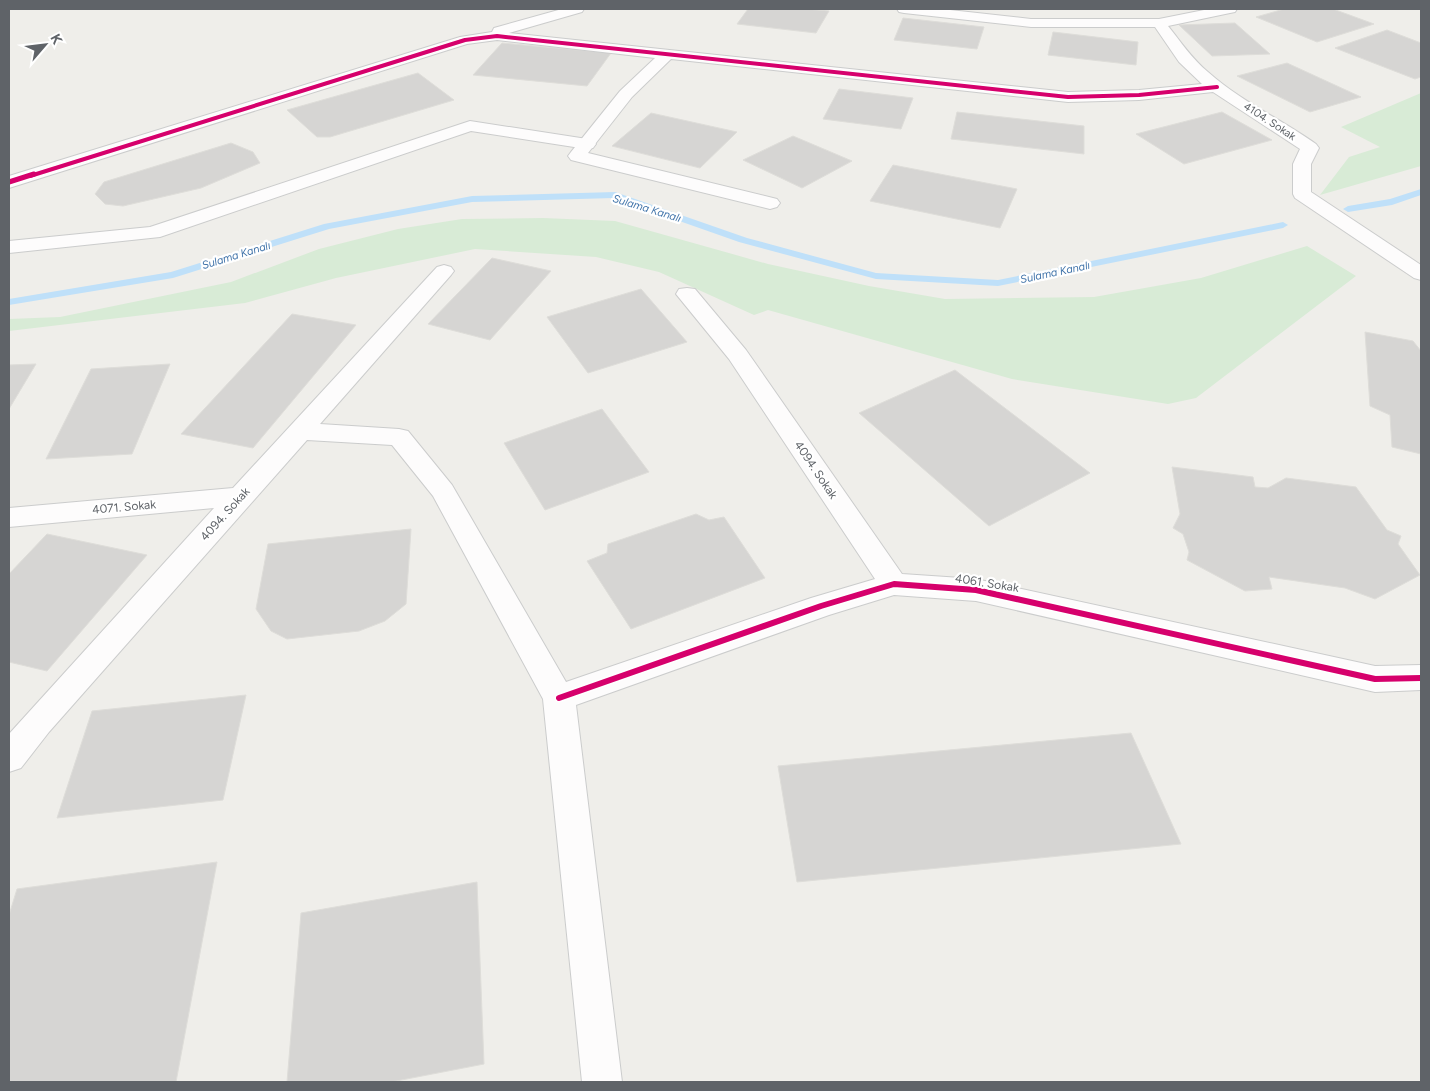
<svg xmlns="http://www.w3.org/2000/svg" width="1430" height="1091" viewBox="0 0 1430 1091" font-family="Figtree,sans-serif">
	<rect width="100%" height="100%" fill="#efeeea"/>
	<!-- green -->
	<path fill="#d8ebd6" d="M1421,93V166L1320,195L1349,157L1380,147L1341,127Z
		M543,218L615,221L768,264L869,286L945,299L1094,297L1201,278L1307,246L1356,276L1196,398L1168,404L1012,379L768,310L754,315L659,272L596,257L475,249L336,278L245,303L9,331V319L60,317L231,282L319,249L398,229L462,219Z"/>
	<g fill="none" stroke-linecap="round" stroke-linejoin="round">
		<!-- stream -->
		<path fill="#bfe0f9" fill-rule="evenodd" d="M1421,189V195L1392,205L1348,212L1343,209L1348,206L1390,199Z
			M615,192L747,238L876,273L998,280L1283,222L1288,225L1283,228L998,286L876,279L739,242L614,198L472,202L329,229L173,278L9,305V299L171,272L324,224L472,196Z"/>
	</g>
	<!-- building -->
	<path fill="#d6d5d3" stroke="#deddd9" d="M748,9H805L829,11L816,33L737,24Z
		M1284,9H1333L1374,24L1317,42L1256,17Z
		M903,18L984,27L977,49L894,40Z
		M1235,23L1270,54L1212,56L1179,25Z
		M1387,30L1421,43V77L1415,79L1335,48Z
		M1053,32L1138,42L1136,65L1048,55Z
		M502,43L611,53L587,86L473,75Z
		M1287,63L1361,97L1310,112L1237,76Z
		M418,73L454,100L330,137H317L287,110Z
		M839,89L913,98L901,129L823,119Z
		M957,112L1084,126V154L951,139Z
		M1222,112L1272,140L1184,164L1136,134Z
		M651,113L737,132L700,168L612,146Z
		M793,136L852,161L802,188L743,160Z
		M231,143L253,152L260,163L201,188L123,206L105,204L95,194L104,182Z
		M893,165L1017,189L1000,228L870,201Z
		M492,258L551,271L490,340L428,324Z
		M641,289L687,342L588,373L547,317Z
		M292,314L356,325L253,448L181,434Z
		M1365,332L1413,341L1421,351V454L1392,447L1390,415L1370,406Z
		M36,364L9,409V365Z
		M170,364L132,454L46,459L91,369Z
		M955,370L1090,473L989,526L859,413Z
		M602,409L649,472L545,510L504,443Z
		M1172,467L1253,477L1255,487L1268,488L1286,478L1356,487L1387,530L1401,536L1398,544L1420,575L1375,599L1345,588L1269,577L1272,589L1245,591L1187,560L1189,552L1183,534L1173,528L1180,514Z
		M696,514L709,520L724,517L765,578L631,629L587,561L607,553L608,544Z
		M411,529L406,604L385,621L359,631L287,639L271,631L256,609L268,544Z
		M47,534L147,555L47,671L9,662V574Z
		M246,695L223,800L57,818L92,711Z
		M1131,733L1181,844L797,882L778,766Z
		M217,862L176,1082H9V915L17,889Z
		M477,882L484,1064L391,1082H287L301,913Z"/>
	<g fill="none" stroke-linecap="round" stroke-linejoin="round">
		<defs>
			<path id="service" d="M470,121L587,139L593,140L596,144L593,148L587,149L471,131L160,237L9,253V241L150,227Z"/>
			<path id="minor" d="M562,9H584L582,12L509,33L1068,92L1139,90L1202,84L1179,62L1155,27H1031L904,13L899,12L897,9H941L1031,19H1159L1209,9H1237L1235,12L1230,13L1168,26C1181,42 1192,59 1208,72C1240,101 1281,119 1316,144L1319,148L1311,164V192L1421,265V280L1414,278L1295,198L1293,194V164L1300,149L1213,92L1139,100L1068,102L671,59L632,97L588,153L777,199L780,203L777,207L770,209L571,160L568,156L571,152L620,91L655,58L497,40L467,44L9,188V176L460,37L492,32L494,28Z
				M444,265L451,267L454,271L451,275L320,424L399,429L408,431L452,485L566,682L811,598L875,579L729,359L676,294L679,289L687,288L695,289L746,350L902,574L976,579L1375,666L1421,665V690L1375,692L976,601L894,595L829,615L576,705L622,1082H582L543,699L433,496L392,445L307,440L49,732L21,768L9,772V734L214,508L9,527V508L233,488L437,267Z"/>
		</defs>
		<!-- service casing -->
		<use href="#service" stroke="#cbcccc" stroke-width="2"/>
		<!-- minor casing -->
		<use href="#minor" stroke="#cbcccc" stroke-width="2"/>
		<!-- service -->
		<use href="#service" fill="#fdfcfc" fill-rule="evenodd"/>
		<!-- minor -->
		<use href="#minor" fill="#fdfcfc" fill-rule="evenodd"/>
		<defs>
			<path id="cycleway-far2" d="M30,176L465,40L497,36L1068,97L1139,95L1217,87"/>
			<path id="cycleway-far1" d="M9,182L34,174"/>
			<path id="cycleway" d="M559,698L821,606L894,584L976,590L1375,679L1421,678"/>
		</defs>
		<!-- cycleway-far2 casing -->
		<use href="#cycleway-far2" stroke="#fff" stroke-width="5.5"/>
		<!-- cycleway-far1 casing -->
		<use href="#cycleway-far1" stroke="#fff" stroke-width="8"/>
		<!-- cycleway casing -->
		<use href="#cycleway" stroke="#fff" stroke-width="9"/>
		<!-- cycleway-far2 -->
		<use href="#cycleway-far2" stroke="#d6006c" stroke-width="4"/>
		<!-- cycleway-far1 -->
		<use href="#cycleway-far1" stroke="#d6006c" stroke-width="5"/>
		<!-- cycleway -->
		<use href="#cycleway" stroke="#d6006c" stroke-width="6"/>
	</g>
	<g text-anchor="middle" stroke-width="4.5" stroke-linejoin="round" paint-order="stroke">
		<!-- far-street labels -->
		<g font-size="11" fill="#5f6368" stroke="#fff">
			<text transform="translate(1270 121) rotate(33)" y="4">4104. Sokak</text>
		</g>
		<!-- far-water labels -->
		<g font-size="11" font-style="italic" fill="#4174aa" stroke="#fff">
			<text transform="translate(647 208) rotate(17)" y="4">Sulama Kanalı</text>
			<text transform="translate(236 255) rotate(-17)" y="4">Sulama Kanalı</text>
			<text transform="translate(1055 272) rotate(-12)" y="4">Sulama Kanalı</text>
		</g>
		<!-- street labels -->
		<g font-size="12" fill="#5f6368" stroke="#fff">
			<text transform="translate(816 470) rotate(56)" y="4">4094. Sokak</text>
			<text transform="translate(124 507) rotate(-5)" y="4">4071. Sokak</text>
			<text transform="translate(225 514) rotate(-48)" y="4">4094. Sokak</text>
			<text transform="translate(987 583) rotate(9)" y="4">4061. Sokak</text>
		</g>
	</g>
	<!-- border -->
	<rect width="1430" height="1091" fill="none" stroke="#5f6368" stroke-width="20"/>
	<!-- north arrow -->
	<g transform="translate(45 45) rotate(62)" stroke="#ffffff" stroke-width="4" paint-order="stroke">
	<path d="M0-4L9 19L0 12L-9 19Z" fill="#5f6368"/>
	<text y="-8" font-size="14" font-weight="bold" text-anchor="middle" fill="#5f6368">K</text>
	</g>
</svg>
